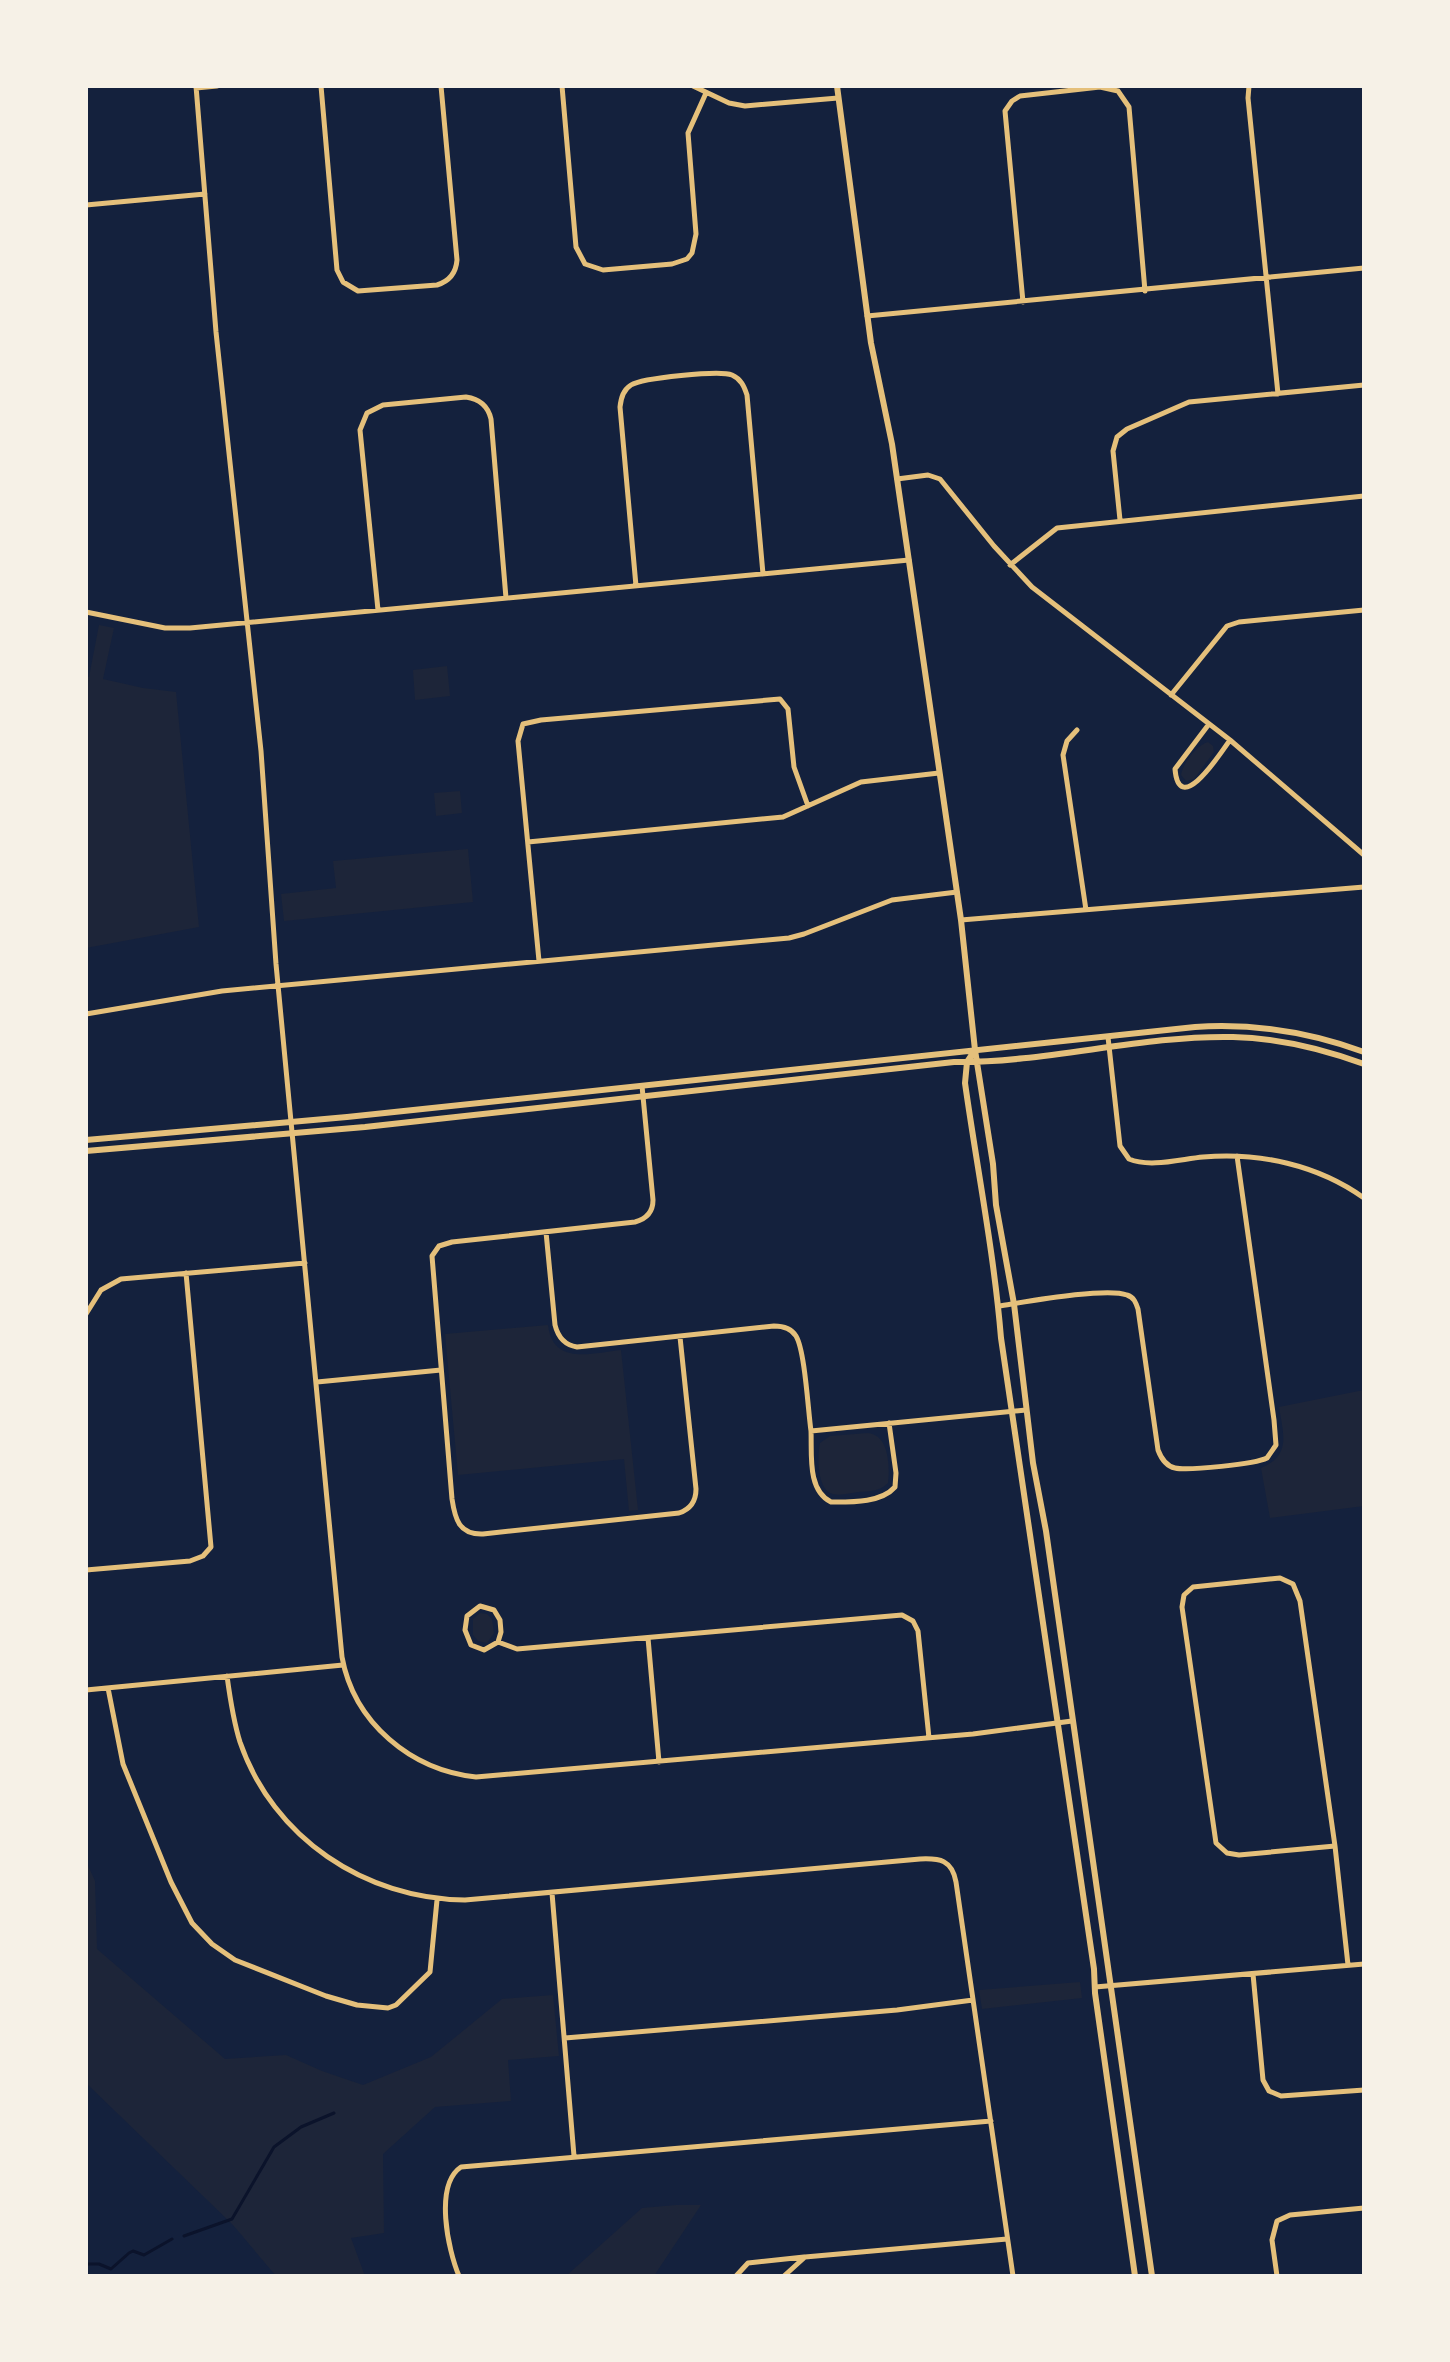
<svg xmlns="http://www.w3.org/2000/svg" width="1450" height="2362" viewBox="0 0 1450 2362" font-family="Figtree,sans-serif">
	<rect width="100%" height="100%" fill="#14213d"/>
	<!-- green -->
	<path fill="#1d2539" d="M99,625L114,628L103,679L143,688L176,692L199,927L86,948V677H89Z
		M447,666L450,696L415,700L413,670Z
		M1208,742L1213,746L1214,752L1194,779L1186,781L1181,775C1183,763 1196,746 1208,742Z
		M460,791L462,813L436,816L434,793Z
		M468,849L473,902L284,921L281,894L336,888L333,861Z
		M548,1325C553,1366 592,1353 621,1350L638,1510L629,1511L624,1459L458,1475L445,1334Z
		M1364,1390V1506L1270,1518L1261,1468C1292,1455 1283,1433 1279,1407Z
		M868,1433C889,1435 890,1466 888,1483C879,1492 870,1491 858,1492C851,1493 841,1496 833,1494C817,1491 817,1456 820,1443L830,1436Z
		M480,1613L487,1614L492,1619L494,1633L487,1643L478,1641L473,1635V1619Z
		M86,1861L95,1881L97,1949L225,2059L286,2055L322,2071L363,2085L431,2057L502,1999L553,1995L559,2056L508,2060L511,2101L435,2107L383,2154L384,2233L351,2238L365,2276H276L233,2225L86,2083Z
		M1080,1982L1082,1998L982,2009L979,1990Z
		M676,2205H701L654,2276H566L642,2208Z"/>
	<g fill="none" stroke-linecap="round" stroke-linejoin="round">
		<!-- stream -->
		<path stroke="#0b132b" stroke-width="3" d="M184,2236L232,2219L274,2147L301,2127L334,2113
			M86,2264H99L111,2269L129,2253L133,2251L144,2255L172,2239"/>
		<!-- minor -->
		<path stroke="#e5c07b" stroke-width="5" d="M196,86L216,332L261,751L276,964L342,1657C354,1723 411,1770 476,1777L973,1734L1072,1721
			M321,86L337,270L343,282L358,291L437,285C450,281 456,273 457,260L441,86
			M562,86L576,247L585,264L603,270L672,264L687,259L692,253L696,234L688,133L706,93
			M693,86L729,103L745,106L838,98
			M1249,86L1248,98L1278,394
			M196,88L217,86
			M86,205L205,194
			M1023,302L1005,111L1012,101L1020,96L1100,87L1118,91L1129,107L1145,291
			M867,316L1364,268
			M897,479L928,475L940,479L994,546L1032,587L1230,740L1364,855
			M1120,520L1113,451L1117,437L1127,429L1189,402L1364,385
			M1010,565L1057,528L1364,496
			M636,586L620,407C621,398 623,390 631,385C642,378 720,370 732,375C741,379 744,386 747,395L763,574
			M378,610L360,430L367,413L383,405L466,397C480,399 488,406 491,419L506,598
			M86,612L165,628H190L909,560
			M1171,695L1227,626L1239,622L1364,610
			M1209,724L1175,769C1179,819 1222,751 1230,740
			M1077,730L1067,741L1063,755L1086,910
			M528,842L783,817L861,782L939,773
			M961,920L1364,887
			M539,961L518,741L523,724L541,720L780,699L788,709L794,767L808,806
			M86,1014L222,991L789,938L804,934L892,900L957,892
			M1108,1037L1120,1146L1129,1159C1150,1168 1181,1159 1203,1157C1259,1152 1318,1165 1364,1198
			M642,1086L653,1200C653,1212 646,1219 635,1222L452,1242L439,1246L432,1256L452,1499C455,1519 459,1535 483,1534L679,1513C691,1509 696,1501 696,1489L680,1337
			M546,1232L555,1325C558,1337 564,1345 577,1347L774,1326C783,1326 791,1328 796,1336C805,1351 808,1410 811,1431L1026,1410
			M999,1306C1025,1302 1106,1287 1127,1295C1134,1297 1136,1303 1138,1309L1158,1450C1161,1458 1166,1466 1175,1468C1188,1471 1255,1464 1267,1458L1276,1445L1274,1420L1237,1156
			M86,1314L101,1290L121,1279L305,1263
			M317,1382L441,1370
			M811,1431C812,1454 807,1490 831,1502C851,1502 881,1503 895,1487L896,1473L889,1423
			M86,1570L190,1561L203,1556L211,1547L186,1273
			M480,1606L494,1610L500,1620L501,1632L498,1642L484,1650L471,1645L465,1630L467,1616Z
			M648,1638L659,1762
			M498,1642L517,1649L902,1615L913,1621L918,1631L929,1738
			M227,1676C230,1698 233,1720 240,1742C273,1838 365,1899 465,1900L920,1859C940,1858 952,1860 956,1882L1013,2276
			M108,1688L123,1764L171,1882L192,1923L212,1944L235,1960L326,1996L357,2005L388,2008L396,2005L430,1972L437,1900
			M86,1690L343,1665
			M1335,1846L1239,1855L1227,1853L1216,1843L1182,1607L1184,1595L1193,1587L1280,1578L1293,1584L1300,1601L1335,1846L1348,1965
			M552,1893L574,2156
			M1253,1974L1263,2080L1269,2091L1281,2096L1364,2090
			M1095,1987L1364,1964
			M565,2038L897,2010L973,2000
			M459,2276C448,2250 434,2185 461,2167L991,2121
			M736,2276L748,2263L804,2257
			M784,2276L805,2257L1007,2239
			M1277,2276L1272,2240L1277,2221L1290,2215L1364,2208"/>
		<!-- tertiary -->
		<path stroke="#e5c07b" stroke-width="6" d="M837,86L871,343L892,444L961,920L975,1050L993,1164L996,1205L1014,1304L1033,1463L1046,1531L1152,2276
			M975,1050L967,1062L965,1083C977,1168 994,1253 1001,1338L1094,1969L1095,1993L1135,2276
			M86,1140L347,1117L1195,1027C1253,1023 1309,1032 1364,1052
			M86,1151L365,1127L954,1062C1048,1063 1140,1035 1233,1037C1278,1038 1323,1049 1364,1064"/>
	</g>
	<!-- border -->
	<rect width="1450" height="2362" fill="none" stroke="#f6f1e7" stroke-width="176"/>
</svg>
